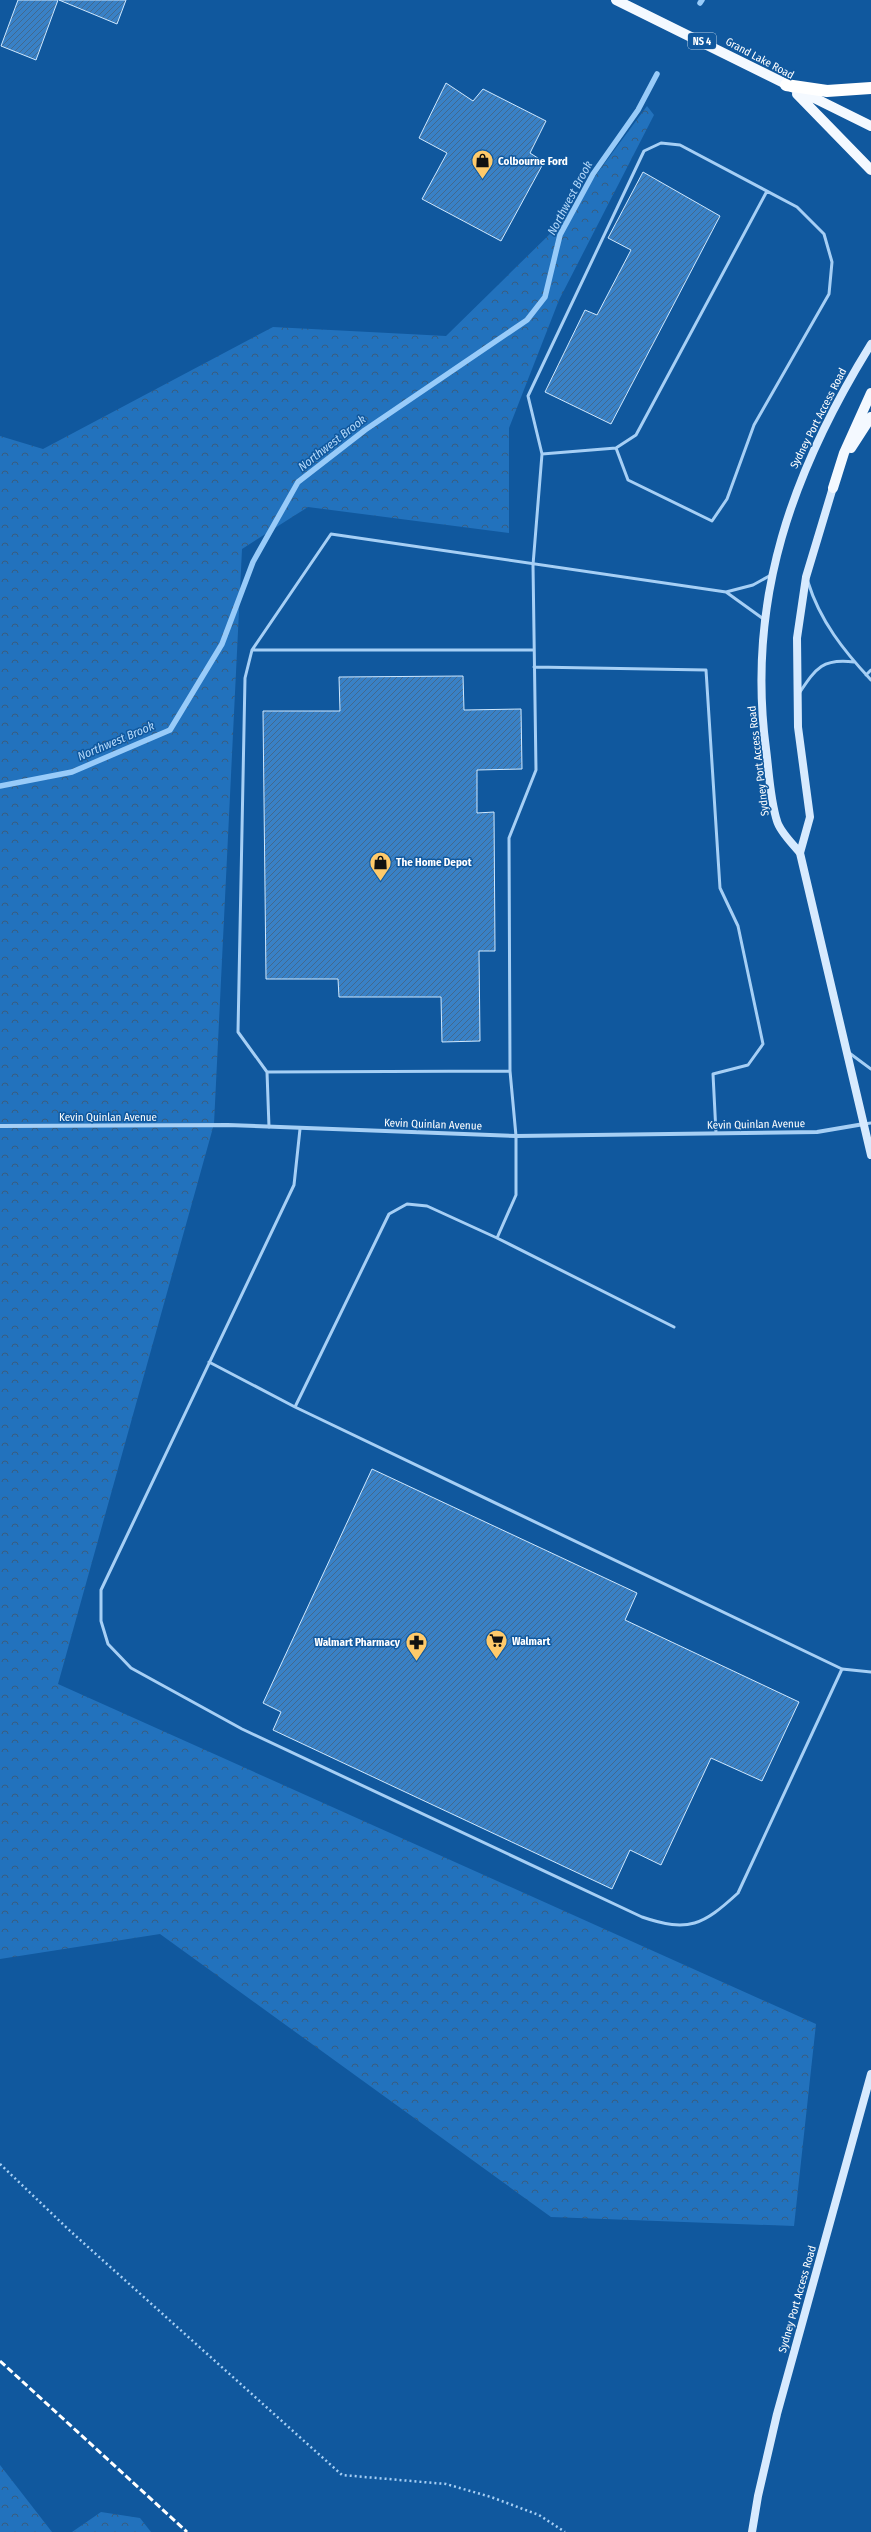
<svg xmlns="http://www.w3.org/2000/svg" width="871" height="2532" viewBox="0 0 871 2532" font-family="'Fira Sans Condensed',sans-serif">
	<defs>
		<pattern id="forest-crowns" width="20" height="18" patternUnits="userSpaceOnUse"><rect width="20" height="18" fill="#2272bd"/><path d="M2 6a3 3 0 1 1 6 0M12 15a3 3 0 1 1 6 0" fill="none" stroke="#395d7f"/></pattern>
		<pattern id="building-hatch" width="6" height="6" patternUnits="userSpaceOnUse"><rect width="6" height="6" fill="#3981c6"/><path d="M-1 1l2-2M0 6l6-6M5 7l2-2" fill="none" stroke="#42698f"/></pattern>
	</defs>
	<rect width="100%" height="100%" fill="#10589e"/>
	<!-- forest -->
	<path fill="url(#forest-crowns)" d="M647,106L654,115L559,300L509,428V533L308,507L242,549L214,1124L58,1684L816,2024L794,2226L551,2217L160,1934L0,1959V436L43,449L273,327L446,336L559,225Z
		M0,2465L52,2532H0Z
		M101,2512L140,2518L151,2532H72Z"/>
	<g fill="none" stroke-linecap="round" stroke-linejoin="round">
		<!-- stream -->
		<path stroke="#98cbf9" stroke-width="5.5" d="M700,3L702,0
			M0,786L72,772L170,730L222,644L253,562L298,482L365,430L527,320L545,297L560,235L593,174L638,110L657,74"/>
	</g>
	<!-- building -->
	<path fill="url(#building-hatch)" stroke="#cfe8fe" d="M18,0H58L36,60L1,46Z
		M59,0H126L117,24Z
		M446,83L473,101L483,89L546,121L530,153L544,162L501,241L422,199L447,153L419,138Z
		M643,172L720,216L611,424L545,392L585,310L597,315L631,250L608,238Z
		M463,676L464,710L521,709L522,769L477,770V813L494,812L495,951H479L480,1041L442,1042L441,997H339L338,979H266L263,711H340L339,677Z
		M372,1469L637,1593L625,1620L799,1702L762,1781L711,1758L661,1865L630,1850L612,1889L273,1730L281,1712L263,1703Z"/>
	<g fill="none" stroke-linecap="round" stroke-linejoin="round">
		<!-- path -->
		<path stroke="#a6cff5" stroke-width="2.5" stroke-dasharray="2 3" stroke-linecap="butt" d="M0,2164L68,2229L342,2475L446,2484L491,2497L539,2515L565,2532"/>
		<!-- lane -->
		<path stroke="#a6cff5" stroke-width="3" d="M616,448L636,435L767,191
			M542,454L616,448L628,480L712,521L727,499L754,425L829,294L832,262L824,234L797,207L680,145L661,143L644,151L528,396L542,454L533,565L536,770L509,838L510,1071L516,1136V1195L497,1238L674,1327
			M808,582C820,621 844,651 871,680
			M726,592L765,620
			M252,650H533
			M534,667L706,670L720,888L738,926L763,1044L748,1065L713,1074L716,1133
			M866,675L871,670
			M800,692C816,668 823,658 854,662
			M848,1052L871,1069
			M267,1072L510,1071
			M864,1124L871,1123
			M269,1127L267,1072L238,1032L245,678L252,650L331,534L726,592L753,585L771,575
			M300,1129L294,1185L101,1590V1621L108,1644L131,1668L242,1729L642,1917C689,1933 703,1925 738,1893L842,1669
			M209,1362L295,1407L842,1669L871,1672
			M295,1407L389,1214L407,1204L427,1206L497,1238"/>
		<!-- street -->
		<path stroke="#a6cff5" stroke-width="4" d="M0,1126L228,1125L516,1136L817,1132L864,1124"/>
		<!-- secondary -->
		<path stroke="#d7eafe" stroke-width="8" d="M871,344C793,470 746,599 766,749C769,772 770,799 777,821C780,832 793,844 800,853L871,1155
			M800,853L810,817L798,727L797,638L806,577L834,484
			M752,2532L758,2496L777,2414L871,2074"/>
		<!-- primary -->
		<path stroke="#f4f9ff" stroke-width="10" d="M616,0L871,126
			M797,94L871,170
			M851,448L871,417
			M833,488L844,453L871,393"/>
		<!-- highway -->
		<path stroke="#fff" stroke-width="12" d="M786,85L827,91L871,88"/>
		<!-- rail -->
		<path stroke="#fff" stroke-width="3" stroke-dasharray="7 3" stroke-linecap="butt" d="M0,2361L187,2532"/>
	</g>
	<!-- icons -->
	<defs>
		<symbol id="shop-pin" viewBox="-11 -11 22 30"><path d="M0 17L-7.5 6A9.5 9.5 0 1 1 7.5 6Z" fill="#ffca6a" stroke="#10589e"/><path d="M-5-2.5h2.3a2.7 3.5 0 0 1 5.4 0H5L5.5 6h-11ZM-1.5-2.5h3a1.5 2.3 0 0 0-3 0Z" fill="#111"/></symbol>
		<symbol id="supermarket-pin" viewBox="-11 -11 22 30"><path d="M0 17L-7.5 6A9.5 9.5 0 1 1 7.5 6Z" fill="#ffca6a" stroke="#10589e"/><path d="M-6-5.5h2.5l.6 2H6L4.5 2H-2.5L-4.4-4H-6ZM-1.5 3.2a1.3 1.3 0 1 0 .1 0ZM3 3.2a1.3 1.3 0 1 0 .1 0Z" fill="#111"/></symbol>
		<symbol id="pharmacy-pin" viewBox="-11 -11 22 30"><path d="M0 17L-7.5 6A9.5 9.5 0 1 1 7.5 6Z" fill="#ffca6a" stroke="#10589e"/><path d="M-2-6h4v4h4v4h-4v4h-4v-4h-4v-4h4Z" fill="#111"/></symbol>
	</defs>
	<g fill-rule="evenodd">
		<use href="#shop-pin" x="470" y="148" width="25" height="34"/>
		<use href="#shop-pin" x="368" y="850" width="25" height="34"/>
		<use href="#supermarket-pin" x="484" y="1628" width="25" height="34"/>
		<use href="#pharmacy-pin" x="404" y="1630" width="25" height="34"/>
	</g>
	<g text-anchor="middle" stroke-width="3" stroke-linejoin="round" paint-order="stroke">
		<!-- shield labels -->
		<rect fill="#10589e" stroke="#b7cde2" stroke-width="1" x="688" y="33" width="28" height="16" rx="3"/>
		<g font-size="10" font-weight="bold" fill="#fff">
			<text x="702" y="45">NS 4</text>
		</g>
		<!-- street labels -->
		<g font-size="11" fill="#fff" stroke="#10589e">
			<text transform="translate(760 58) rotate(28)" y="4">Grand Lake Road</text>
			<text transform="translate(818 418) rotate(-63)" y="4">Sydney Port Access Road</text>
			<text transform="translate(758 761) rotate(-97)" y="4">Sydney Port Access Road</text>
			<text x="108" y="1121">Kevin Quinlan Avenue</text>
			<text transform="translate(433 1124) rotate(2)" y="4">Kevin Quinlan Avenue</text>
			<text transform="translate(756 1124) rotate(-1)" y="4">Kevin Quinlan Avenue</text>
			<text transform="translate(797 2299) rotate(-74)" y="4">Sydney Port Access Road</text>
		</g>
		<!-- poi labels -->
		<g font-size="11" font-weight="bold" fill="#fff" stroke="#10589e" text-anchor="start">
			<text x="498" y="165">Colbourne Ford</text>
			<text x="396" y="866">The Home Depot</text>
			<text x="512" y="1645">Walmart</text>
			<text x="400" y="1646" text-anchor="end">Walmart Pharmacy</text>
		</g>
		<!-- water labels -->
		<g font-size="12" font-style="italic" fill="#b3d9fb" stroke="#10589e">
			<text transform="translate(570 198) rotate(-62)" y="4">Northwest Brook</text>
			<text transform="translate(332 443) rotate(-38)" y="4">Northwest Brook</text>
			<text transform="translate(116 741) rotate(-23)" y="4">Northwest Brook</text>
		</g>
	</g>
</svg>
